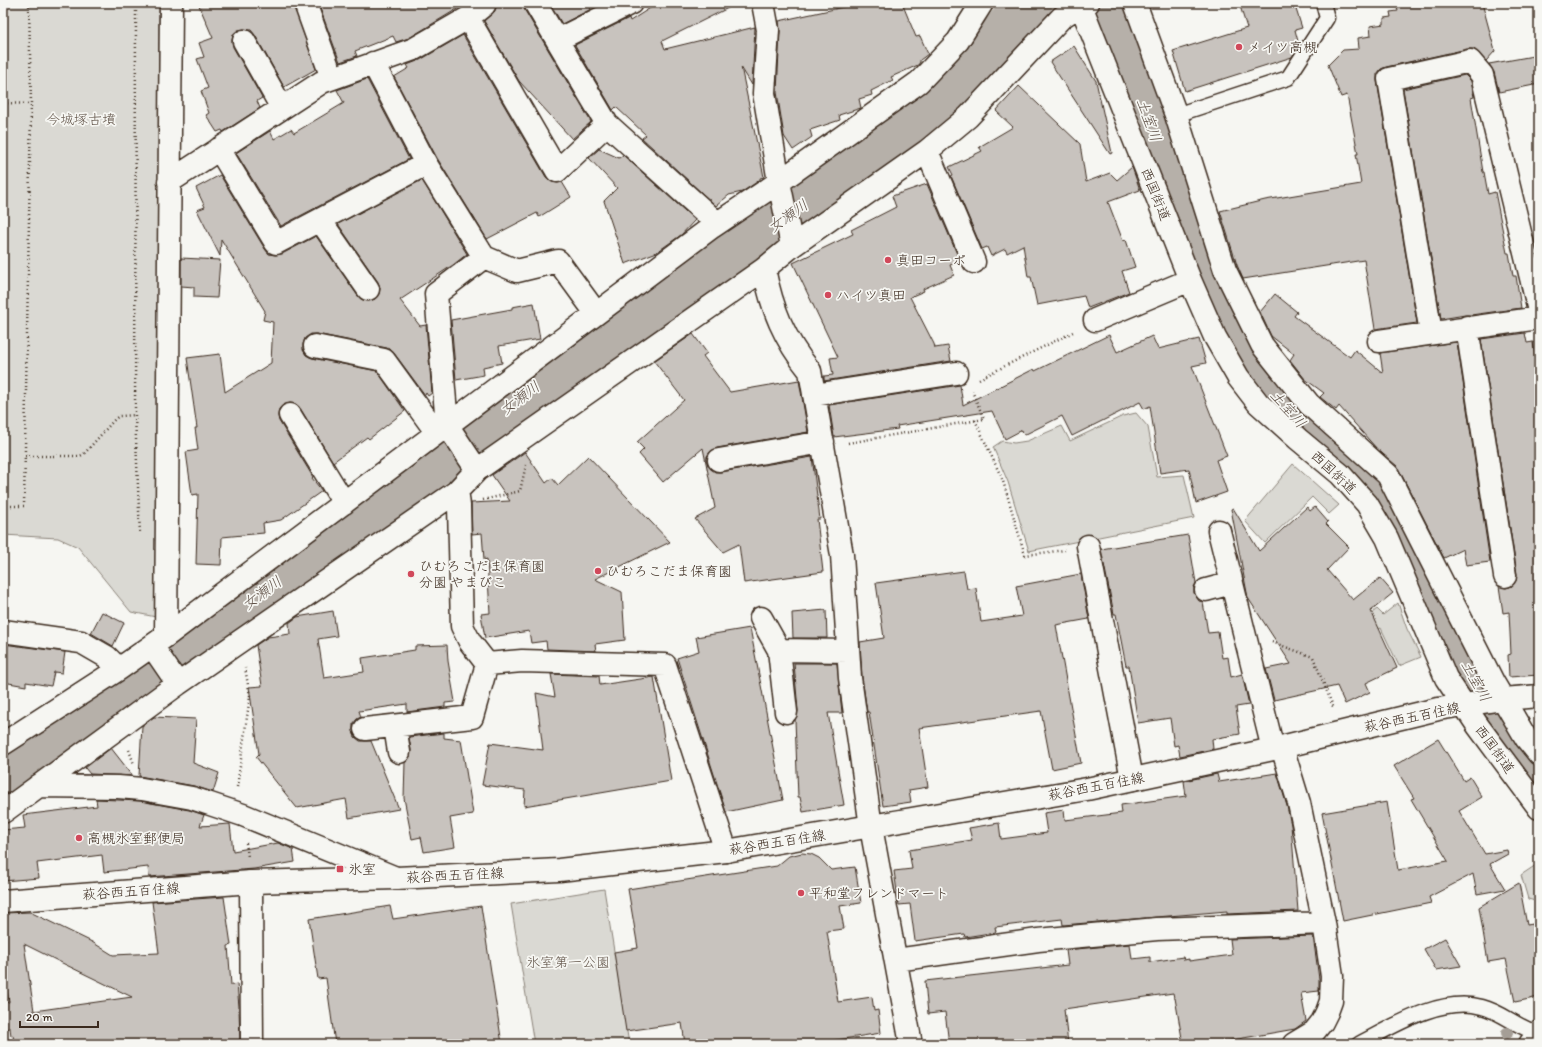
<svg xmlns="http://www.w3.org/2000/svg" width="1542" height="1047" viewBox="0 0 1542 1047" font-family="Itim,'Klee One',sans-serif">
	<rect width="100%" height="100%" fill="#f6f6f2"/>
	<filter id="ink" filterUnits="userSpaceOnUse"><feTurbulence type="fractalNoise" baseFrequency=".025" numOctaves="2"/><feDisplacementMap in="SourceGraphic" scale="8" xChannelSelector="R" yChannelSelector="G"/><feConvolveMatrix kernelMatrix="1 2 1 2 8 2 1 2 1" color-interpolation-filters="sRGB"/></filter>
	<g filter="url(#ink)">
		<!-- green -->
		<path fill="#dad9d3" stroke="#8a8278" d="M3,3H159L156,617L131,612L78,547L58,538L3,535Z
			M1136,413L1148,427L1157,477L1184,475L1194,518L1029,551L1008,482L993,447L1002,441L1014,443L1027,441L1062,426L1070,441L1123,416Z
			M1293,464L1339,505L1329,514L1312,497L1265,543L1245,521Z
			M1398,603L1407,629L1421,657L1399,666L1381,628L1350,639L1358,624L1377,609L1383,615Z
			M1539,863V902L1528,899L1521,875Z
			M604,889L629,1044H534L511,904Z"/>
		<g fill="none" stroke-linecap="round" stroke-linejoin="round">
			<!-- river -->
			<path stroke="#b6b0a9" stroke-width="47" d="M1107,3L1114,19L1206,277L1250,364L1293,419L1373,485L1405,534L1439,613L1474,678L1499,721L1539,773
				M3,788L552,374L766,232L918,124L957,93L1029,3"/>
		</g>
		<!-- building -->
		<path fill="#c8c3be" stroke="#3b2a1e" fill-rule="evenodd" d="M198,3H293L316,69L284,87L255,35L251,30L244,29L238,30L233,34L232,41L233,47L262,98L257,101L260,108L223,132L222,130L217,132L206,115L209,113L201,91L208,88L197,59L204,57L199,43L213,38Z
			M318,3H467L409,38L396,42L393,36L355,51L357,56L340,62Z
			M497,3H523L524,9L591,122L572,139L519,81L484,21L495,11Z
			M550,3H587L591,9L562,24Z
			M658,3H738L662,41L665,49L755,27L752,85L741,67L764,177L760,178V180L742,192L729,195L716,206L642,138L646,135L616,107L613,110L575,45L629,18L630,21Z
			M862,3H902L916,37L920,36L928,54L920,60V62L918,65L891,77L893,80L871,91L872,95L859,99L861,108L839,115L840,120L810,130L812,137L793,150L784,136L777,92L780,31L779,21Z
			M1239,3H1294L1302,28L1295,30L1299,45L1292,57L1185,91L1173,51L1247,28Z
			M1395,3H1482L1495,51L1486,61L1474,49H1467L1386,67L1381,69L1377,74V81L1417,323L1375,329L1364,260L1243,279L1237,265L1220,211L1265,200L1361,184L1356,154H1358L1347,95L1341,97L1328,65L1343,50L1359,49L1358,38L1371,36L1370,26L1384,24V18L1391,17L1390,12L1398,11Z
			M463,35L546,177L552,182L558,183L562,182L571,197L539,217L537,213L487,239L437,158L394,77L409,68L407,65L420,60Z
			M1074,46L1096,81L1112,153L1110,154L1050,62Z
			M1539,55V84L1499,92L1494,72L1489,64Z
			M1465,75L1471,81L1474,97L1471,98L1483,172H1484L1488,194L1495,192L1507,253H1509L1513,276H1516L1521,308L1471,315H1465L1441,319L1403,89Z
			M367,79L409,159L281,226L236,153L270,131L274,139L291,129L294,133L344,103L337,90Z
			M1019,86L1080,144L1086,182L1110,173L1117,180L1132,167L1140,190L1108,202L1123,241L1126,240L1135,267L1122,271L1129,292L1088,308L1084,296L1037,305L1031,277H1028L1023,245L1007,253L1005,249L991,256L987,247L982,249L951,176L953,175L949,167L982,151L979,147L1013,127L996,111Z
			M599,149L619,158L623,155L695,220L681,235L657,252L625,264L604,201L617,188L589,158Z
			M220,175L265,249L269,254L275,255L282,254L316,236L358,296L363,300L369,301L375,299L379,294L380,288L378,282L338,224L422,180L467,254L453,265L400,300L420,326L426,325L432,393L428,396L426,393L425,395L394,353L387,348L317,334H311L305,338L303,344V350L306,355L312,358L377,371L405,411L369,439L367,437L333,462L300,408L296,404L290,403L283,405L279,409L278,416L279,421L313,477L312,478L322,491L281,520L263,523L264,533L222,537L221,565L196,564L198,494L192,495L186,452L198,450L195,428H197L187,358L220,354L225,392L271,363L273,322L263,320L265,311L221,239L220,256L197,210L205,207L196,188Z
			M927,184L960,261L950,265L954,275L923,289L924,291L910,297L934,344L935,348L948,346L951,361L824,381V376L833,375L830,358L838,357L793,263L853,234L851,230L896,207L892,196Z
			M181,258L220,260L217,298L194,297V287L181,286Z
			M1275,294L1297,312L1294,316L1350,357L1355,350L1383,373L1380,353L1457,342L1490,562L1466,565L1463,549L1444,558L1397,466L1377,449L1339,406L1336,410L1320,397L1324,393L1305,379L1290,360L1294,354L1271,336L1260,312Z
			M534,303L540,339L499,346L502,363L483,367L484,375L456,380L451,320L512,309V307Z
			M1525,333L1527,343L1533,342L1539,382V675L1509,677L1508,655L1511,654L1509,612L1503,613L1499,586L1506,588L1512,586L1516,581L1517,574L1481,339Z
			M693,334L707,353L703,356L730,392L799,380L808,432L717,448L711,451L707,456V462L710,468L715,472H721L812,457L820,519H817L823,572L744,583L739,544L723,552L695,519L715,508L703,448L663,482L639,454L644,449L637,442L684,400L654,361Z
			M1109,335L1117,352L1152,336L1158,349L1199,339L1206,363L1192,366L1227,456L1216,460L1227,492L1196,503L1189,469L1160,473L1150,406L1144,409L1140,402L1072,436L1062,416L1024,435L1022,430L1005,439L992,411L897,426L898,429L834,437L829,405L960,385L963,405L1034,369L1035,371Z
			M525,452L546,483L552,478L558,485L588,456L670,542L595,579L622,592L625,640L595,644L596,651L547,649L546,641L531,643L529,631L485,638L481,614L490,613L487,559L484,560L482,533L472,534L471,503L510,501L492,475Z
			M1307,507L1310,511L1315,507L1328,522L1326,524L1349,547L1327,570L1353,600L1380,578L1393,593L1371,611L1397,668L1366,683L1370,692L1345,704L1337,686L1274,700L1266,669L1291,664L1248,598L1231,509L1233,508L1259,551Z
			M1188,535L1196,583L1194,587V593L1199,601L1203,602L1208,633L1218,632L1222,658L1228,657L1231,677L1242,674L1249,705L1236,707L1240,734L1212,739L1213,749L1180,756L1178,745L1174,746L1170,718L1138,723L1129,666H1126L1116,614H1114L1101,549Z
			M964,571L967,589L976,588L981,622L1022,616L1016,586L1081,574L1089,619L1056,625L1081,763L1052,769L1041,711L919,728L928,787L909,790L911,802L883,806L869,712H867L862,677L860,642L884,638L876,583Z
			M826,610L827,638H793L792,613Z
			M333,611L337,636L318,639L324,678L364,672L362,658L415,650V646L447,645L448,661L455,702L445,703V707L407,712V704L359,711L361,717L357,719L353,724V731L355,737L360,741H371L399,809L349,818L346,799L297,808L256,757L259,754L249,687L262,686L256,645L268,637L290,634L289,623L297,617Z
			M102,612L124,623L113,646L91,633Z
			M750,628L783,800L726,812L677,658L699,651L696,637Z
			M3,644L65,652L62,673L54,672L51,686L26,682V686L3,682Z
			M794,663H837L842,713H828L844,805L803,812L800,797H798L795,720L798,711Z
			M551,674L599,676L600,685L654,677L671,781L524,806L525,790L482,785L490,743L543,750L536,693L555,697Z
			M154,717L196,719L193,763L219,773L213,792L194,786L139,776L142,726Z
			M444,733V738L461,740L473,814L450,818L455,847L424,852L421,837L412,839L404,798L405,762L410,757L411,750L409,737Z
			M1438,739L1464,781L1470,777L1482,797L1459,811L1485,854L1507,850L1508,854L1490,864L1505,889L1477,894L1473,874L1429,897L1431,903L1343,921L1322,813L1387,802L1398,870L1448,861L1411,799L1414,798L1394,766Z
			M111,748L133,776L90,774L85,768Z
			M1277,773L1287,806L1291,825L1298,911L1227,914V911L1063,925L1062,919L995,927L996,932L965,937L964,934L915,941L910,904L899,905L894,871L912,869L909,850L972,840L969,828L999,823L1001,839L1047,833L1044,813L1064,810L1065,820L1122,813L1121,805L1186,796L1184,781L1217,774L1219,782Z
			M96,799L140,801L189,810L204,815L200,826L230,824L233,851L278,843L293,849L295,862L254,869L149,877L148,867L104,872L102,855L37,863L39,878L3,881V830L25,828L23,815L97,806Z
			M802,853L811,854L819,858L831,870L855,867L861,903L840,906L844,929L827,931L838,1002L872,997L874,1011L878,1010L881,1033L811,1044H685L682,1023L626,1031L614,952L638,948L628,889L777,866L789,856Z
			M1519,883L1527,925L1533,924L1537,947L1539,946V997L1515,1002L1506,959L1488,962L1479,907Z
			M224,897L231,945L228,946L231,985L237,984L239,1007L240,1044H14L13,1035L11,1036L10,1028L3,1029V1003L9,1002L3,966V913L30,912L92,942L113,955L159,953L152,902ZM24,944L58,961L132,997L34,1011Z
			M390,906L393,919L481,906L502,1044H335L326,978L318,979L309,919Z
			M1313,936L1319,979V991L1301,993L1306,1021L1295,1029L1209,1044H1183L1175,998H1174L1173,993L1064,1009L1068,1044H949L945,1012L928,1014L925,981L1068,965L1066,950L1130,944L1132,959L1150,957V962L1183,957L1184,960L1189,959V961L1232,955L1230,939Z
			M1445,938L1461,966L1436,970L1424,949Z"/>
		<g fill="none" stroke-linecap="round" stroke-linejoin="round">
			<defs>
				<path id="lane" d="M1176,115L1288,78L1327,18L1323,3
					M1359,1044C1395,1025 1441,996 1482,1007C1502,1012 1517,1027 1537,1033"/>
				<path id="street" d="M305,3L332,78
					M535,3L607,124L717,223
					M763,3L768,30L764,93L779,182L792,246
					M1080,3L1190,280L1215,337L1238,377L1258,403L1298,439L1340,474L1367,504L1387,538L1446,678L1478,726L1539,808
					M1135,3L1176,115L1225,270L1262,345L1309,404L1388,475L1493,682L1526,738L1539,754
					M468,18L557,171L607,124
					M557,40L631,3
					M244,41L282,108
					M373,63L426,164
					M219,149L276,243L426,164L484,257L517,271L558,261L596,313
					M927,151L974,262
					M169,182L322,82L414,49L468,18L484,5L485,3
					M320,220L368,289
					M764,269C772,309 784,339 810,371L842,555L850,678L871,827L911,1044
					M1095,320L1190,280
					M1467,327L1505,576
					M1431,333L1389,79L1470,61L1482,75L1539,311
					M1379,341L1539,318
					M315,346L384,360L437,433
					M814,395L956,373
					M290,415L344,503
					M719,460L823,442
					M477,470L447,425L436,294L484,257
					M456,492L458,497L459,506L462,626L470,642L487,664L522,661L665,665L726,851
					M1219,531L1273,749
					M1088,546L1132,779
					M1206,590L1232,583
					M761,618L779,650
					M3,631L81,642L107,657L119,669
					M166,636L171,3
					M152,646L178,684
					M786,712L779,650L848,651
					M395,726L399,752
					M365,729L472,717L487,664
					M3,744L119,669L166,636L712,227L779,182L919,82L958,41L982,3
					M1282,747L1299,803L1324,923L1332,976L1331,1001L1327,1012L1322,1022L1314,1032L1294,1044
					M38,786L118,787L142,789L192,798L243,815L396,878
					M3,812L178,684L456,492L477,470L764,269L792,246L927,151L968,117L1062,17L1081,5L1088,3
					M251,882L252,1044
					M896,960L1038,940L1157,929L1324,923
					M1530,1044L1539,1032"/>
				<path id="secondary" d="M3,901L251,882L396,878L559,870L726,851L1087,789L1273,749L1438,709L1503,699L1539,696"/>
			</defs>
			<!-- lane casing -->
			<use href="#lane" stroke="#3b2a1e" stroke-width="17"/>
			<!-- street casing -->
			<use href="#street" stroke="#3b2a1e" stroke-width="25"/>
			<!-- secondary casing -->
			<use href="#secondary" stroke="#3b2a1e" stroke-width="25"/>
			<!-- path -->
			<path stroke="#3b2a1e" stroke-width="2.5" stroke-dasharray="1 3" stroke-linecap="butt" d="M136,3L135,415L140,534
				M3,103L31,104
				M979,379L1075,331
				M975,420L1003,481L1025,555L1065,550
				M848,443L984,419L972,391
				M25,456H80L84,454L115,419L119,416L135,415
				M483,500L520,491L526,465
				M3,506H24L31,104L29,3
				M1272,642L1313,657L1334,709
				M129,750L134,764
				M237,787L250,696L245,668
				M246,843L248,857"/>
			<!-- lane -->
			<use href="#lane" stroke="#f6f6f2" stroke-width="14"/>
			<!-- street -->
			<use href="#street" stroke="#f6f6f2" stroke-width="22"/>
			<!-- secondary -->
			<use href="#secondary" stroke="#f6f6f2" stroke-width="22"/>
		</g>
		<!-- trees -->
		<circle fill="#a59e96" cx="1507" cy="1033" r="6"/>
	</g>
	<!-- markers -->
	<g fill="#d1495b" stroke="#f6f6f2" stroke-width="1.5">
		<circle cx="1239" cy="47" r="4"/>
		<circle cx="888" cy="260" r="4"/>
		<circle cx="828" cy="295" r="4"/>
		<circle cx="598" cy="571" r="4"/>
		<circle cx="411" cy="574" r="4"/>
		<circle cx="79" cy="838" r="4"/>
		<rect x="336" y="865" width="8" height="8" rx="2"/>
		<circle cx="801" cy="893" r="4"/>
	</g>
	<g text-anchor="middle" stroke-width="3.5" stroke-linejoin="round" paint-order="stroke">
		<!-- poi labels -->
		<g font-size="14" fill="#3b2a1e" stroke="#f6f6f2" text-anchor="start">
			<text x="1247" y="52">メイツ高槻</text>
			<text x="896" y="265">真田コーポ</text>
			<text x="836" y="300">ハイツ真田</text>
			<text x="419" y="571">ひむろこだま保育園<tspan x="419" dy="16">分園 やまびこ</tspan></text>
			<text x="606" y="576">ひむろこだま保育園</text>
			<text x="87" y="843">高槻氷室郵便局</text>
			<text x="348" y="874">氷室</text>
			<text x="809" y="898">平和堂フレンドマート</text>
		</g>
		<!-- park labels -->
		<g font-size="14" fill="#63564b" stroke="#f6f6f2">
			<text x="81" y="124">今城塚古墳</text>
			<text x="568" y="967">氷室第一公園</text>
		</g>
		<!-- street labels -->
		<g font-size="14" fill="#3b2a1e" stroke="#f6f6f2">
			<text transform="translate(1156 194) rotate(68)" y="5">西国街道</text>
			<text transform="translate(1334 472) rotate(43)" y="5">西国街道</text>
			<text transform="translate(1412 717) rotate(-12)" y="5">萩谷西五百住線</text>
			<text transform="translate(1495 749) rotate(54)" y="5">西国街道</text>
			<text transform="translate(1096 786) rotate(-11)" y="5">萩谷西五百住線</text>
			<text transform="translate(777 842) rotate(-9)" y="5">萩谷西五百住線</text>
			<text transform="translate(455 875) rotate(-3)" y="5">萩谷西五百住線</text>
			<text transform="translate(131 891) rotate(-4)" y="5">萩谷西五百住線</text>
		</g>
		<!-- water labels -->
		<g font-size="15" font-style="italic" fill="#605248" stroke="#f6f6f2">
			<text transform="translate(1149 120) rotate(70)" y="5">土室川</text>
			<text transform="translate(788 216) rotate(-35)" y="5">女瀬川</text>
			<text transform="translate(520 398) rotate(-37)" y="5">女瀬川</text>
			<text transform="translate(1288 409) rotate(48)" y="5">土室川</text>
			<text transform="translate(262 593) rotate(-37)" y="5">女瀬川</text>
			<text transform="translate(1476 681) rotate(61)" y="5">土室川</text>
		</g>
	</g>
	<!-- margin -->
	<rect width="1542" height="1047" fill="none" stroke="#f6f6f2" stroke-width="16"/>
	<rect x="8" y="8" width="1526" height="1031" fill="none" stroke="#3b2a1e" stroke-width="1.5" filter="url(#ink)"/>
	<!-- scale -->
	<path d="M20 1021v6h78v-6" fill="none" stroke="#3b2a1e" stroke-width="2"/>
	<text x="26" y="1021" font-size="12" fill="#3b2a1e" stroke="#f6f6f2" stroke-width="3" paint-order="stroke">20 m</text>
</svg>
